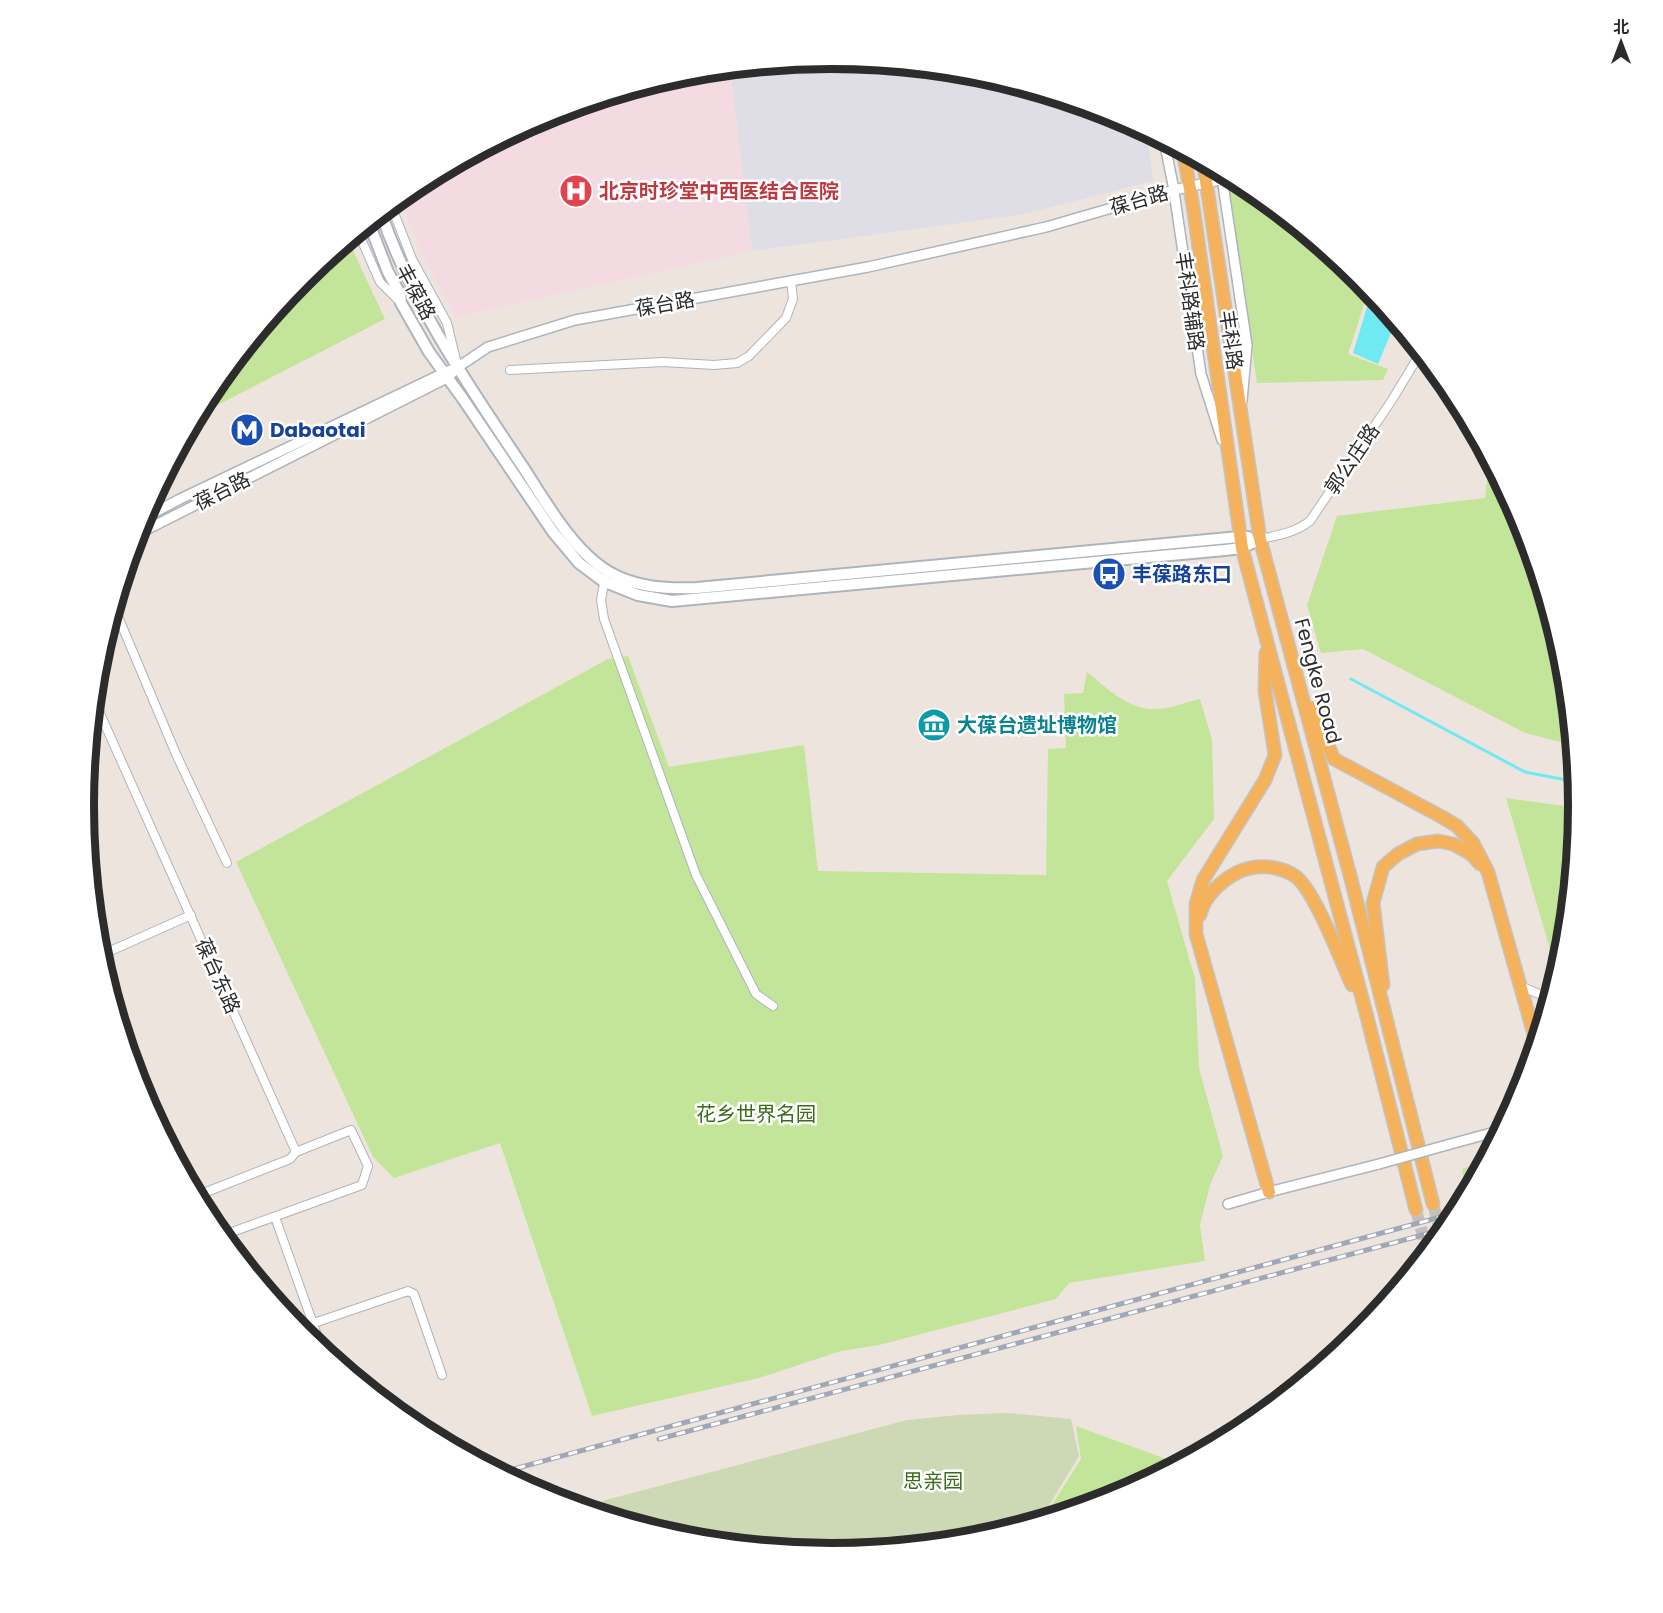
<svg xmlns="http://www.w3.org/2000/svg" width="1663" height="1613" viewBox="0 0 1663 1613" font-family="Poppins,'Noto Sans SC',sans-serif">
	<rect width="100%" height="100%" fill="#eee4de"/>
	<!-- industrial -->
	<path fill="#dfdee6" d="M832,59L978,73L1118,116L1147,131L1153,181L1020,215L752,251L730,69Z"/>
	<!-- medical -->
	<path fill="#f4dbe2" d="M730,69L752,251L455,317L419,248L400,198L416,184L546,115L686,73Z"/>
	<!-- green -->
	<path fill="#c3e599" d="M1240,181L1247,185L1361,278L1369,289L1348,354L1388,369L1383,380L1257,383L1227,184Z
		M348,240L385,319L196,416L210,391L303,277Z
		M1488,469L1496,470L1523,521L1565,661L1573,745L1525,733L1363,649L1321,653L1307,605L1337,516L1485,498Z
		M628,656L669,767L804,745L818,871L1046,875L1048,749L1066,748L1064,694L1083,693L1087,672C1108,689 1129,711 1158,709C1172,708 1187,702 1200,699L1212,740L1214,819L1167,881L1195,979L1199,1068L1223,1156L1210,1185L1200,1225L1205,1261L1069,1283L1056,1299L879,1345L841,1351L759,1378L592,1416L500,1143L394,1178L373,1157L236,862L608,659Z
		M1506,798L1579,808L1565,953L1558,977Z
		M1486,1161L1467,1196L1462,1169Z
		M1076,1426L1180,1464L1117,1498L1025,1526L1050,1508L1081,1459Z"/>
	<!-- cemetery -->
	<path fill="#cdd8b5" d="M1007,1413L1071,1419L1079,1456L1048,1507L1016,1528L977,1540L831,1554L685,1540L583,1509L606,1500L907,1420L958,1415Z"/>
	<!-- water -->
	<path fill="#6feaf2" d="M1372,291L1396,321L1378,364L1353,353Z"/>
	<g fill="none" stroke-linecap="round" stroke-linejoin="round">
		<!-- stream -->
		<path stroke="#6feaf2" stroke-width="3" d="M1351,679L1525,772L1577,782"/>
		<!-- primary-tunnel -->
		<path stroke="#c7bfba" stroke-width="12" stroke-dasharray="12 6" stroke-linecap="butt" d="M1433,1204L1442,1236
			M1416,1210L1428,1254"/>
		<defs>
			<path id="minor" d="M391,205L412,259L447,323L456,360
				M358,232L380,282L401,303
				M510,370L663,362L714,365L737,363L749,356L786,318L793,299L791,281
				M1260,539C1279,535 1294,533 1310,521L1392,400L1421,352
				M605,578L601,600L604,619L696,875L756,994L773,1006
				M114,607L176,754L227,863
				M94,700L296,1152L290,1159L196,1196
				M99,956L191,915
				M1520,986L1551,999
				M275,1217L323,1352
				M221,1236L362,1185L368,1166L351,1130L296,1152
				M314,1323L408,1291L414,1294L442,1375"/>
			<path id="tertiary" d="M1164,140L1173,185L1201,374L1222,440
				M1221,171L1247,345L1242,401
				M140,520L180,499L450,370
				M136,535L447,378L458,367L488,347L575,320L868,267L1046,227L1174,190L1233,177
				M1447,1145L1502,1130
				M1228,1204L1269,1192L1379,1164"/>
			<path id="secondary" d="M381,213C413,306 469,386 523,467C545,501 573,551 609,572C637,588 666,589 697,588L1239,537H1248
				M369,223L388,272L400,294L401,303L429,352L463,399L553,532L579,563L603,581L638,595L672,601L1225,550L1242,548L1260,539"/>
			<path id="primary" d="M1183,150L1193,206L1242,548L1367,1017L1416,1210
				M1203,161L1260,539L1351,879L1433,1204
				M1266,653L1265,691L1275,755L1265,780L1203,880L1196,904V934L1269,1192
				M1311,708L1334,759L1442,817L1457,826L1473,843L1488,872L1537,1045
				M1200,915C1204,896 1221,881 1238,872C1256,864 1278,865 1295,876C1314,889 1341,961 1352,985
				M1383,985L1373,903L1383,867L1398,854L1417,844L1438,841L1453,844L1471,854L1480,864"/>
		</defs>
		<!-- minor casing -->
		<use href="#minor" stroke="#aeb4bc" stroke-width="10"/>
		<!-- tertiary casing -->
		<use href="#tertiary" stroke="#aeb4bc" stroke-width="12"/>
		<!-- secondary casing -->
		<use href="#secondary" stroke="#aeb4bc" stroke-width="14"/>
		<!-- primary casing -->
		<use href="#primary" stroke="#c4c4c4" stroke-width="15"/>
		<!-- minor -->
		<use href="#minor" stroke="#fff" stroke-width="8"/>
		<!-- tertiary -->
		<use href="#tertiary" stroke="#fff" stroke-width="9"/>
		<!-- secondary -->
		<use href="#secondary" stroke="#fff" stroke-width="10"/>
		<!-- primary -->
		<use href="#primary" stroke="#f4b25c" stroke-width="12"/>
		<defs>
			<path id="rail" d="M659,1439L1449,1228
				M499,1473L1459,1212"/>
		</defs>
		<!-- rail casing -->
		<use href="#rail" stroke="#a0a8b7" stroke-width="5"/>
		<!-- rail -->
		<use href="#rail" stroke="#fff" stroke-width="3" stroke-dasharray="9" stroke-linecap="butt"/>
		<defs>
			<path id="tertiary-bridge" d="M1379,1164L1447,1145"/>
		</defs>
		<!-- tertiary-bridge casing -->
		<use href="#tertiary-bridge" stroke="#aeb4bc" stroke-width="12" stroke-linecap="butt"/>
		<!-- tertiary-bridge -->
		<use href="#tertiary-bridge" stroke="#fff" stroke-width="9"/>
	</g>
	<!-- icons -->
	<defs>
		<symbol id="hospital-disc" viewBox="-11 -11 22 22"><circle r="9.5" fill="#e0444e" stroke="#fff"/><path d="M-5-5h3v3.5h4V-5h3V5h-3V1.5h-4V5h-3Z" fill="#fff"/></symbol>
		<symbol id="metro-disc" viewBox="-11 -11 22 22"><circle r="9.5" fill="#1a4fb4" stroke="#fff"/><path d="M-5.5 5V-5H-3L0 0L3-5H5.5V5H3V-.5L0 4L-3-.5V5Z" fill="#fff"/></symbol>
		<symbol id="bus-disc" viewBox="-11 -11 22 22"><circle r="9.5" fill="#1a4fb4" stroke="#fff"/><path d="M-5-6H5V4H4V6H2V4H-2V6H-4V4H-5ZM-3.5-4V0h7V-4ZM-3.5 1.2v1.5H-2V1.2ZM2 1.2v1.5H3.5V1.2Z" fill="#fff"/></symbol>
		<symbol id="museum-disc" viewBox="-11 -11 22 22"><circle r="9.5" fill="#0f9aa8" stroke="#fff"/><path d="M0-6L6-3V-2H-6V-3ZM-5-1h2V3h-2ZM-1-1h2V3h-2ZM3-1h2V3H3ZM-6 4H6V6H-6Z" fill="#fff"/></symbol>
	</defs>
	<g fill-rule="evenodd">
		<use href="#hospital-disc" x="557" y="172" width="38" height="38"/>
		<use href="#metro-disc" x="228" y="411" width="38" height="38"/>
		<use href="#bus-disc" x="1090" y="555" width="38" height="38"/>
		<use href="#museum-disc" x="915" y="706" width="38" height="38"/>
	</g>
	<g text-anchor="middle" stroke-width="5" stroke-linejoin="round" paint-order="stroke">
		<!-- health labels -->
		<g font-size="20" font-weight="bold" fill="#be3a42" stroke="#fff" text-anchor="start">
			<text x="599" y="198">北京时珍堂中西医结合医院</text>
		</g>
		<!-- street labels -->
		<g font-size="20" fill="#2c2c2c" stroke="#fff">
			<text transform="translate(1139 200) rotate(-16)" y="7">葆台路</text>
			<text transform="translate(416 292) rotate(62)" y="7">丰葆路</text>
			<text transform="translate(1190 301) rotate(82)" y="7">丰科路辅路</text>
			<text transform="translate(665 304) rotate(-10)" y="7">葆台路</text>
			<text transform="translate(1231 340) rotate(82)" y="7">丰科路</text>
			<text transform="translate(1352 459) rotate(-56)" y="7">郭公庄路</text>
			<text transform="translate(222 491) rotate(-27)" y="7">葆台路</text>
			<text transform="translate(1318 681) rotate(75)" y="7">Fengke Road</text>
			<text transform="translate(218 976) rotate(66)" y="7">葆台东路</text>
		</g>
		<!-- transit labels -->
		<g font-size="20" font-weight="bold" fill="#164399" stroke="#fff" text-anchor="start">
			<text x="270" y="437">Dabaotai</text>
			<text x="1132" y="581">丰葆路东口</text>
		</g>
		<!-- culture labels -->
		<g font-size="20" font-weight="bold" fill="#0d838f" stroke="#fff" text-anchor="start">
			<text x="957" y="732">大葆台遗址博物馆</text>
		</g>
		<!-- park labels -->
		<g font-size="20" fill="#3b6c19" stroke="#fff">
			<text x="756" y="1121">花乡世界名园</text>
			<text x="933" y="1488">思亲园</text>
		</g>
	</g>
	<!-- crop -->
	<path d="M0 0H1663V1613H0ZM94 806a737 737 0 1 1 1474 0a737 737 0 1 1-1474 0Z" fill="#fff" fill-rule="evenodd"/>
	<path fill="none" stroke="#2c2c2c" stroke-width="8" d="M94 806a737 737 0 1 1 1474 0a737 737 0 1 1-1474 0Z"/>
	<!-- north arrow -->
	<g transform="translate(1621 42)" stroke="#ffffff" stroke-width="4.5" paint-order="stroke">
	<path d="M0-4.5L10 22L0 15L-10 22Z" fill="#2c2c2c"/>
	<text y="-9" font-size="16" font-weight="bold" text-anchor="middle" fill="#2c2c2c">北</text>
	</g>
</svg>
